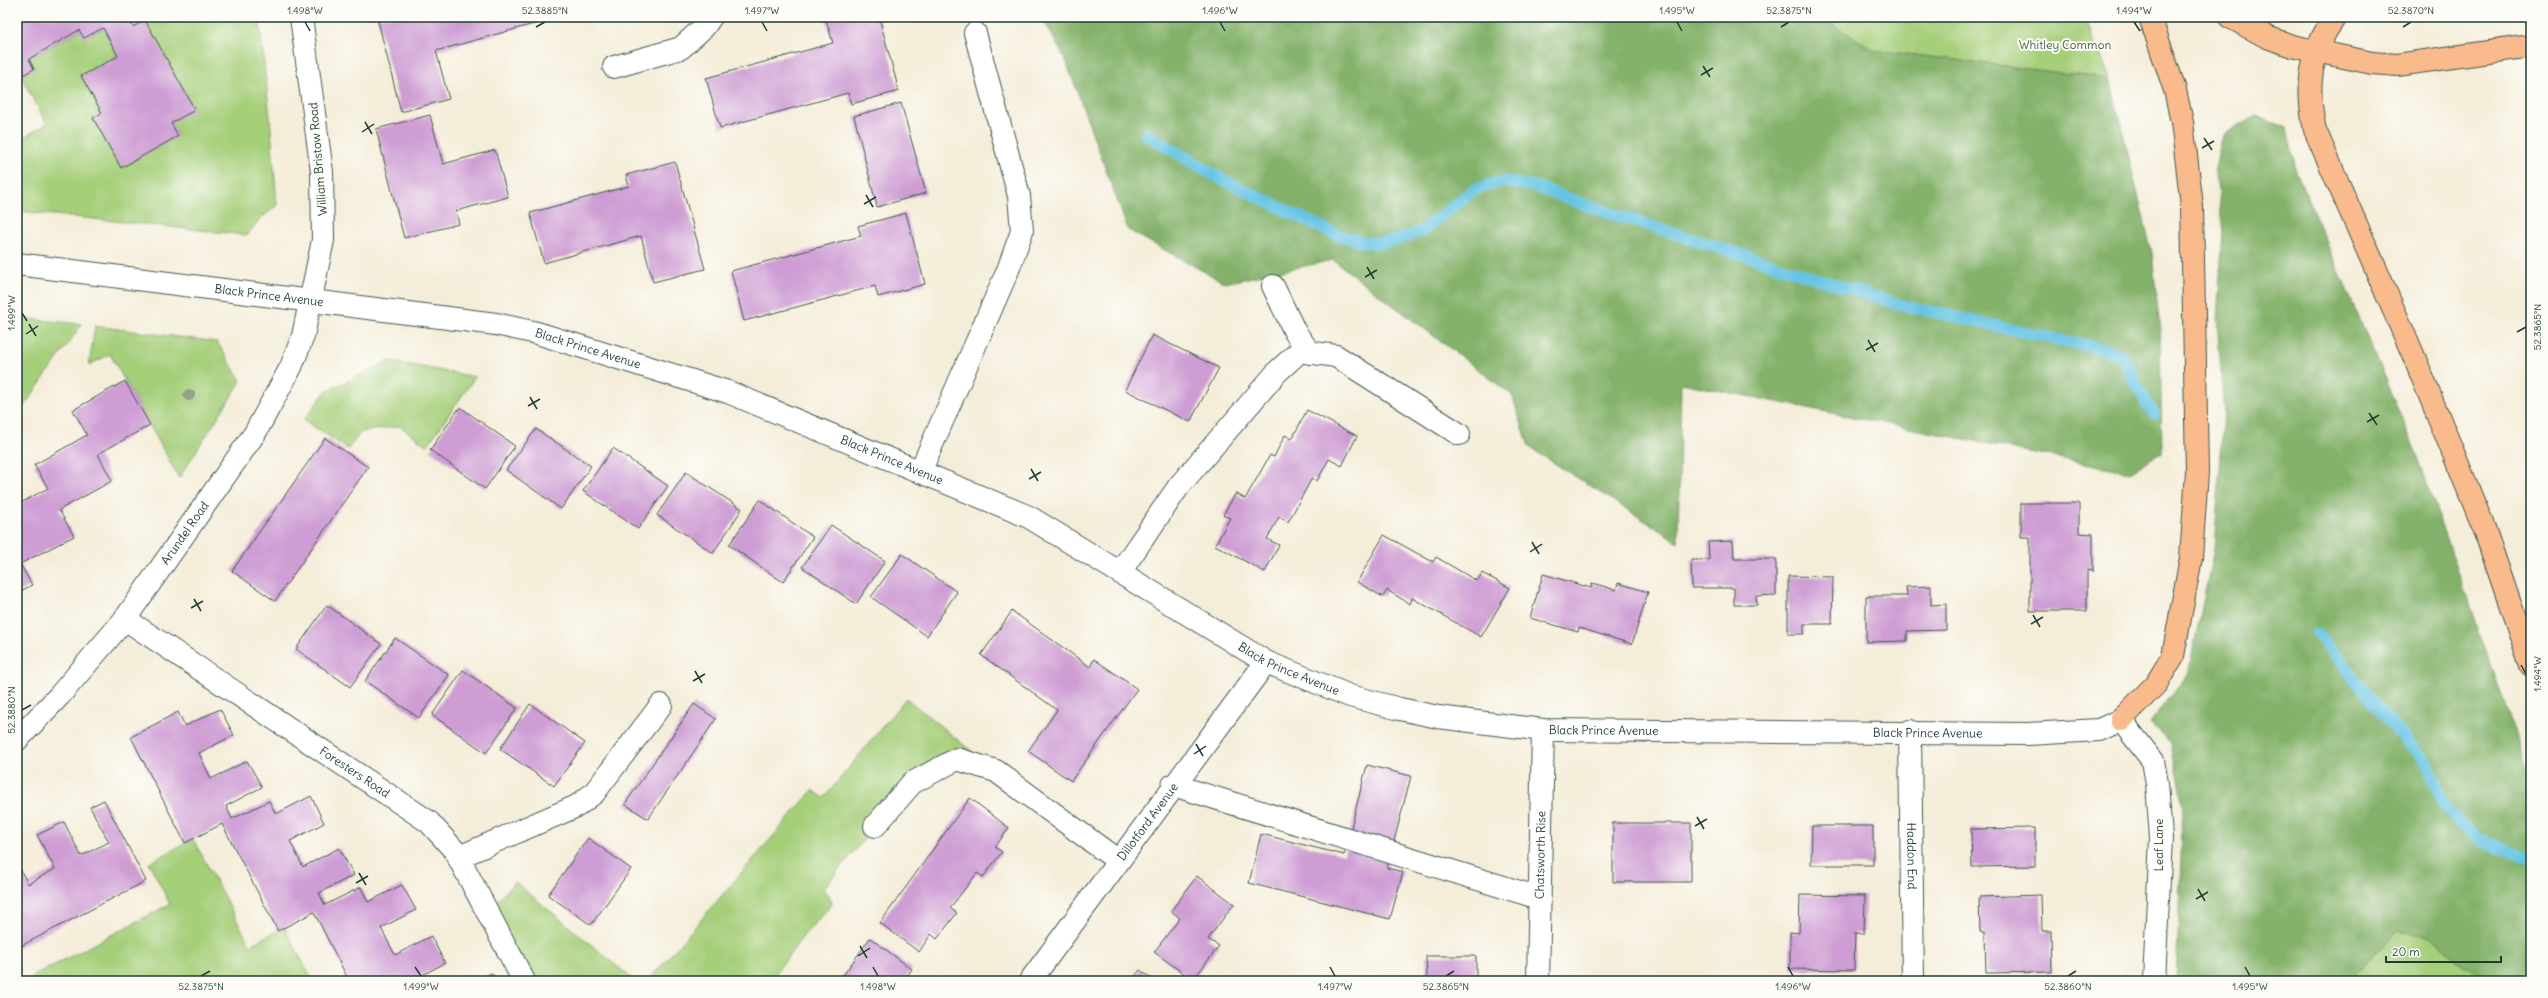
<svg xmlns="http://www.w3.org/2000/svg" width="2548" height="998" viewBox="0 0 2548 998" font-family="Delius,sans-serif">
	<rect width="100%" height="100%" fill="#fdfcf7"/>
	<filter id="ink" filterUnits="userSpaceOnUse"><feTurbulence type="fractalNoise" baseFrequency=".025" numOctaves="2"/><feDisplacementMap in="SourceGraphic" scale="8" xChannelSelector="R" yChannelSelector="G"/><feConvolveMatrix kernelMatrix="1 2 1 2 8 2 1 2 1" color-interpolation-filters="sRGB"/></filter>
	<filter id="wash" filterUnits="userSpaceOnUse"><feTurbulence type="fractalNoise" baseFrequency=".012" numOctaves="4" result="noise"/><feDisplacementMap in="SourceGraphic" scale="16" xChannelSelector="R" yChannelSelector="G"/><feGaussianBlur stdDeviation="0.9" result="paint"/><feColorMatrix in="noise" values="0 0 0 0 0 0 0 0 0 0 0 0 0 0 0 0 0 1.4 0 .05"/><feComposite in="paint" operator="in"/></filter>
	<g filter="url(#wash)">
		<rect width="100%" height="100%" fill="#f4edd9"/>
		<!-- green -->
		<path fill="#a6cf7a" stroke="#628657" d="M127,17H259L270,118L277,205L259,220L247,235L17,211V141L47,124L21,76L34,69L29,59L79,30L84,38L103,28L118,56L81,76L102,113L93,118L121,168L178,136L171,123L144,20L133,27Z
			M1820,17H2085L2110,79L1874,50Z
			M17,318L82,324L17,416Z
			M95,326L217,342L241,381L179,478L110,354L89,365Z
			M390,361L475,377L427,446L400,426L361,432L348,449L304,420L326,391Z
			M906,698L996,771L957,759L875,826L823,889L829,895L832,904L804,935L770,981H648L813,790L824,798Z
			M193,839L250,945L284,927L313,981H24L170,904L149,863Z
			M515,882L635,981H524L487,911Z
			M2397,931L2431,936L2457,960L2490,981H2348Z"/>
		<!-- forest -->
		<path fill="#84b26a" stroke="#52784f" d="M1042,17H1820L1874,50L2110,79L2152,253L2160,331L2162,453L2130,472L1681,383L1678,542L1529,447L1512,395L1333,260L1225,283L1128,230L1066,61Z
			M2256,115L2287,128L2296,170L2418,457L2518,742L2531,793V981H2490L2457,960L2431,936L2397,931L2348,981H2176L2183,806L2171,744L2150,724L2188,674L2214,549L2224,412L2217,320L2223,232L2215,167L2223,135Z"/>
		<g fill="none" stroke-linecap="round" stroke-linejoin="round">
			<!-- stream -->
			<path stroke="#66c4e4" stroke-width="12" d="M1146,134L1223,180L1337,235L1362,242L1380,243L1401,239L1422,231L1475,189L1503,181L1537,187L1600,210L1901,305L2110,351L2122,356L2147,404L2154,413
				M2318,634L2383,714L2428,764L2445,808L2478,839L2531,859"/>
		</g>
		<g id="blocks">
			<!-- building -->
			<path fill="#ce9dd4" d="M17,17H127L133,27L145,20L195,110L171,123L178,136L121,168L93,118L102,113L81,76L118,56L103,28L84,38L79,30L29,59L34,69L17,78Z
				M377,17H559L436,51L449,99L401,112Z
				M825,17H879L899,91L851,104L848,93L720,128L706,78L833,43Z
				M901,103L926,193L877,207L854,116Z
				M430,115L443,164L495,150L508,197L456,211L459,224L404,238L376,129Z
				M675,162L705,269L653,282L641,236L544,263L530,213L629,186L626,175Z
				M906,213L925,284L878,297L875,286L744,321L731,271L861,236L858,226Z
				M1152,335L1219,368L1190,422L1125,390Z
				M125,381L150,425L98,454L112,481L59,510L74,536L20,564L32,585L17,593V505L48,488L34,465L87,435L73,410Z
				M460,407L515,446L485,489L430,450Z
				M1307,410L1357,436L1342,466L1329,459L1317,481L1312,478L1288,522L1279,517L1267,539L1279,545L1265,572L1215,545L1230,518L1223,515L1236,493L1245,499L1270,455L1274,457L1285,435L1292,439Z
				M536,429L591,466L561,509L506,470Z
				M325,438L368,467L275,601L232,571Z
				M613,448L668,486L638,529L583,491Z
				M686,472L742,509L713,553L657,515Z
				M760,500L813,537L783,582L729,545Z
				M2021,503H2079V533L2093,534V571L2087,570V611H2030V537H2021Z
				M831,525L885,561L856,604L802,567Z
				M1384,535L1433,562L1436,557L1477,581L1482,573L1510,588L1481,637L1412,598L1410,604L1387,590L1383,597L1357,582Z
				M1733,541L1734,559H1776V595L1756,596L1757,605H1734V588H1692L1691,560H1709L1708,542Z
				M902,554L957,592L927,636L871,597Z
				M1543,574L1591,588L1592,583L1616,590L1618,583L1648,592L1632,644L1579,628L1578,632L1530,618Z
				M1788,576L1833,577L1832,624H1804V634H1788Z
				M1931,586V605L1946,604V630L1907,631V641L1866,642V596H1907L1906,587Z
				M327,605L381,644L350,687L296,649Z
				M1012,611L1090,667L1094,659L1137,689L1071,781L1028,751L1057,710L981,655Z
				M395,638L449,675L419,718L365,681Z
				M463,670L517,708L486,753L432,715Z
				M530,704L585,743L554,786L500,749Z
				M694,704L716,719L648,819L625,804Z
				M220,709L234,735L199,753L211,779L247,761L262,787L226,806L232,819L269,801L276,814L311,796L324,823L290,841L303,867L339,848L354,875L319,893L325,905L361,887L368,902L402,885L416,910L381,928L395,955L431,936L445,963L411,981H349L314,912L278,931L222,824L185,843L131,737L178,712L185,726Z
				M1367,765L1411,776L1387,868L1403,872L1390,919L1249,883L1261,834L1344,855Z
				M970,798L1009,828L995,847L1002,852L983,877L977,873L950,908L957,913L937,939L931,934L919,952L880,923Z
				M104,800L146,881L17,948V863L28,884L55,869L37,835L64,822L81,856L109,842L90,807Z
				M1613,823H1691V882H1613Z
				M1812,826H1873V865H1811Z
				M2035,828V866L1972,867L1971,829Z
				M588,838L631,869L591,925L548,895Z
				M1197,876L1234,904L1208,939L1219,946L1193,980L1154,952L1180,918L1171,911Z
				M1800,895L1865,896L1864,934L1855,933L1854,970L1790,969V932L1799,933Z
				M2041,895L2042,931H2051L2052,972L1986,973L1985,932H1980L1979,897Z
				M870,938L912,969L903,981H839Z
				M1426,956H1476V981H1427Z
				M1140,970L1155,981H1131Z
				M492,973L497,981H476Z
				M451,976L453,981H442Z"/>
		</g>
	</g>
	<g filter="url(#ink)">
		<use href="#blocks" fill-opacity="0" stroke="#3f574d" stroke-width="1"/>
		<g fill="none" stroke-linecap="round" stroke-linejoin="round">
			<defs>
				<g id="minor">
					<path d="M614,67L681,48L704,27L711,17"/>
					<path id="s1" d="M17,264L496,324L537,333L728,392L1029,517L1266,662L1350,696L1400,709L1438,717L1543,730L2028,734L2099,730L2121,720L2153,761L2157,783L2161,838L2154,981"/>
					<path d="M1273,286L1295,332L1310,353"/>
					<path d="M920,472L1008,270L1022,231L1019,196L975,33"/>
					<path d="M1120,572L1179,486L1278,371L1300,351L1336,356L1459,434"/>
					<path id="s2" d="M125,619L429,822L455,851L524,981"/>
					<path id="s3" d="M1910,731L1913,981"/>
					<path id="s4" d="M17,740L60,695L125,619L255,433L291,367L303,336L323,240L322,172L301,17"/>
					<path d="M1173,785L1539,898"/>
					<path d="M875,826L912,783L957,759L996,771L1117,860"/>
					<path d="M459,857L577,806L594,793L661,705"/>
					<path id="s5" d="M1030,981L1266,662"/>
					<path id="s6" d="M1538,981L1543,730"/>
				</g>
				<path id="highway" d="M2230,17L2267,37L2292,46L2372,63L2397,65L2531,46
					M2335,17C2309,52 2306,89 2315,130L2412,352L2484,528L2531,665
					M2121,720L2156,684L2173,656L2191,558L2197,472L2192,206L2182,122L2175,90L2150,17"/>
			</defs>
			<!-- minor casing -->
			<use href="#minor" stroke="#3f574d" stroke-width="24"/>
			<!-- highway casing -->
			<use href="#highway" stroke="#3f574d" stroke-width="24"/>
			<!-- minor -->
			<use href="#minor" stroke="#fff" stroke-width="22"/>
			<!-- highway -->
			<use href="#highway" stroke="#fabb8c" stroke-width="22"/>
		</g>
		<!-- trees -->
		<circle fill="#92a188" cx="189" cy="395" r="6"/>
	</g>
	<!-- ticks -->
	<path fill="none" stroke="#1f3d34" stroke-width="1.5" d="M305,22L310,31M762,22L767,31M1220,22L1225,31M1677,22L1682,31M2134,22L2140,31M536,27L545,22M1781,27L1789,22M2403,27L2411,22M1703,66L1710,77M1701,75L1713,68M365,122L372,134M362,132L374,124M2204,138L2212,150M2202,148L2214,141M866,195L873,207M864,204L876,197M1367,267L1374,279M1365,277L1377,270M22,313L27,321M29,324L36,336M2517,332L2526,327M26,334L38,326M1868,340L1875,352M1866,350L1878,343M530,397L537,409M528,406L540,399M2369,413L2377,425M2367,422L2379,415M1031,469L1038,481M1029,479L1041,472M1532,542L1539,554M1530,552L1542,544M194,599L201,611M191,608L203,601M2033,615L2040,627M2031,624L2043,617M2521,665L2526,674M695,671L702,683M693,681L705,674M22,710L31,705M1196,744L1203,756M1194,754L1206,746M1697,817L1704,829M1695,826L1707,819M359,873L366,885M356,883L368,876M2198,889L2205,901M2196,899L2208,892M860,946L867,958M858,956L870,948M415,967L421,976M873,967L878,976M1330,967L1335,976M1788,967L1793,976M2245,967L2250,976M201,976L210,971M1446,976L1454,971M2068,976L2076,971"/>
	<g text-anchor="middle" stroke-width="4" stroke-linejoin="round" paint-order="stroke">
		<!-- park labels -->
		<g font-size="12" fill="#416246" stroke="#fdfcf7">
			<text x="2065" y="49">Whitley Common</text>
		</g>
		<!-- street labels -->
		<g font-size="12" fill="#1f3d34" stroke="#fdfcf7">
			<text transform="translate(318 159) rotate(-95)" y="4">William Bristow Road</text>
			<text dy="4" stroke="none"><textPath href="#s1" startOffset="254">Black Prince Avenue</textPath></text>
			<text dy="4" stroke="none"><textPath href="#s1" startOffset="578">Black Prince Avenue</textPath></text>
			<text dy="4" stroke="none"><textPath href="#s1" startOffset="902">Black Prince Avenue</textPath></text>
			<text dy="4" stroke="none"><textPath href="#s4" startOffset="267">Arundel Road</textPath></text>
			<text dy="4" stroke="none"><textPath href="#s1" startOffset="1352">Black Prince Avenue</textPath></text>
			<text dy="4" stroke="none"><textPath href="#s1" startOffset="1676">Black Prince Avenue</textPath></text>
			<text dy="4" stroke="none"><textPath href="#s1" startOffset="2000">Black Prince Avenue</textPath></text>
			<text dy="4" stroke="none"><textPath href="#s2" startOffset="276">Foresters Road</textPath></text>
			<text dy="4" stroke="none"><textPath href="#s5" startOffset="198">Dillotford Avenue</textPath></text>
			<text transform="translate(2159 845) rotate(-90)" y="4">Leaf Lane</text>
			<text dy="4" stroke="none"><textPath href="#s6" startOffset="126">Chatsworth Rise</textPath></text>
			<text dy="4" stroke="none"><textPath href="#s3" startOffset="125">Haddon End</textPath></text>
		</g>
	</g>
	<!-- margin -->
	<rect width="2548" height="998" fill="none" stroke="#fdfcf7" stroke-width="44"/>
	<!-- scale -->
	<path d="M2386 956v6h115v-6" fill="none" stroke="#1f3d34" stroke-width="2"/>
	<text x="2392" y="956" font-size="12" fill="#1f3d34" stroke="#fdfcf7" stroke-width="3" paint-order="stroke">20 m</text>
	<rect x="22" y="22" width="2504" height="954" fill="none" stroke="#1f3d34" stroke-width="1.5"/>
	<g font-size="10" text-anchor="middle" fill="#1f3d34">
		<text x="305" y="14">1.498°W</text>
		<text x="545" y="14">52.3885°N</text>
		<text x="762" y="14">1.497°W</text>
		<text x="1220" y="14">1.496°W</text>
		<text x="1677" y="14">1.495°W</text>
		<text x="1789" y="14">52.3875°N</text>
		<text x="2134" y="14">1.494°W</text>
		<text x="2411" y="14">52.3870°N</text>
		<text transform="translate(11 313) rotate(-90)" y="4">1.499°W</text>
		<text transform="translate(2537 327) rotate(-90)" y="4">52.3865°N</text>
		<text transform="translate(2537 674) rotate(-90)" y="4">1.494°W</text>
		<text transform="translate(11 710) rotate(-90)" y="4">52.3880°N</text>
		<text x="201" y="990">52.3875°N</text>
		<text x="421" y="990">1.499°W</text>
		<text x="878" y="990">1.498°W</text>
		<text x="1335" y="990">1.497°W</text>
		<text x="1446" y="990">52.3865°N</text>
		<text x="1793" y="990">1.496°W</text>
		<text x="2068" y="990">52.3860°N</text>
		<text x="2250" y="990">1.495°W</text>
	</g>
</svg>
